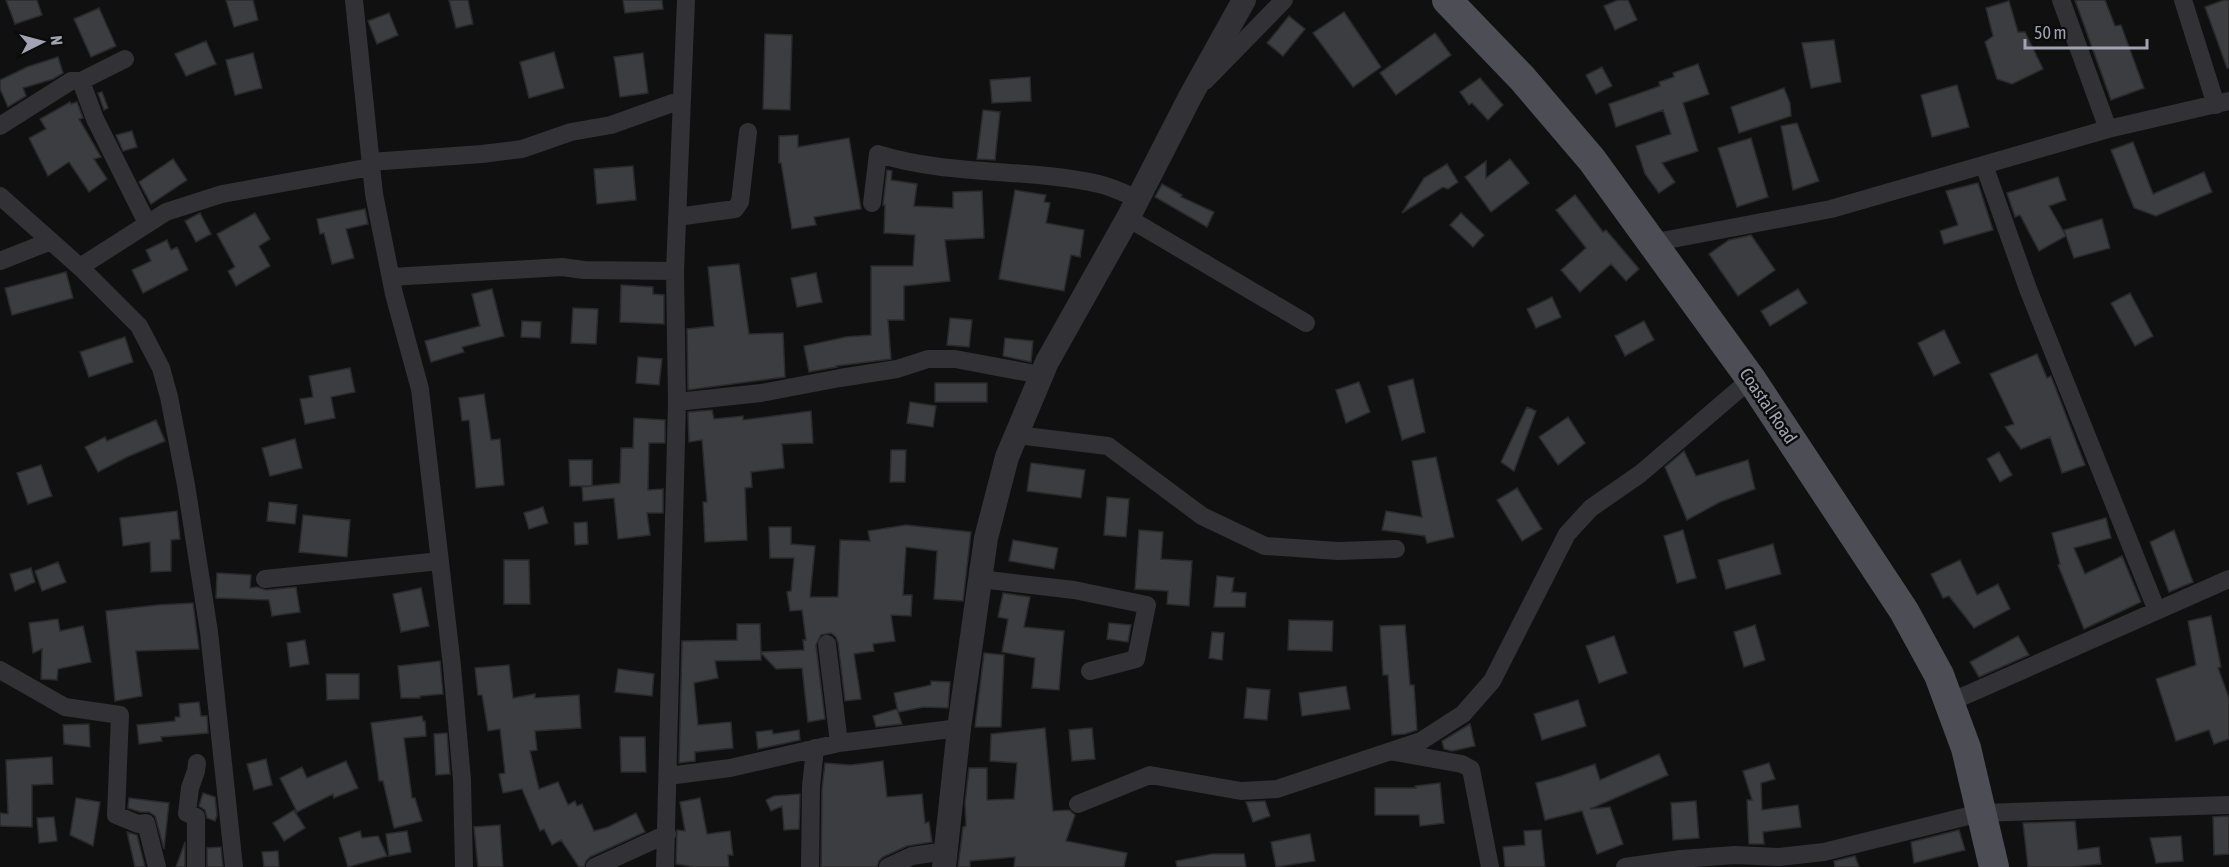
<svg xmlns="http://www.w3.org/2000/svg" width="2229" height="867" viewBox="0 0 2229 867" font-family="'Asap Condensed',sans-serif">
	<rect width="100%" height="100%" fill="#101011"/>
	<!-- building -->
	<path fill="#3c3d41" stroke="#2a2a2d" stroke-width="1.5" d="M6,0H37L42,15L15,24Z
		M226,0H253L258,20L234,27Z
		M449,0H468L473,24L456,28Z
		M623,0H662L663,9L625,13Z
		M1618,0H1628L1637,20L1615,30L1604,6Z
		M2075,0H2105L2115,26L2121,25L2144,88L2111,100Z
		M2224,0H2229V68H2227L2205,7Z
		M2009,1L2018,32H2025L2043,69L2012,84L1997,79L1985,42L1993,36L1986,8Z
		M99,8L116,46L91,57L74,19Z
		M1344,12L1381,67L1353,87L1313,33Z
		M389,13L398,35L377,44L368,21Z
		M1289,16L1305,29L1283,56L1267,43Z
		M1435,33L1451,55L1396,95L1380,73Z
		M765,34L792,35L790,110L763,109Z
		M1834,40L1841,82L1811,88L1802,43Z
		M206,41L216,64L186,76L175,54Z
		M554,52L564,88L529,98L520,62Z
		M253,53L262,88L235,95L226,60Z
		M643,53L648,93L620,97L614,57Z
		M58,57L63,73L53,79L23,88L26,96L8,107L0,89V80L27,67Z
		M1698,64L1709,94L1683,103L1698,151L1662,163L1675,182L1659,193L1645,174L1636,146L1671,134L1663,110L1616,127L1609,104L1660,86L1659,82L1674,77L1673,73Z
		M1602,67L1612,86L1596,94L1586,75Z
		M1030,77L1031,101L992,103L990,80Z
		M1480,78L1503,105L1488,120L1472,103L1469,105L1460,92Z
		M1957,85L1969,127L1932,137L1921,95Z
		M1784,88L1790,103L1791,116L1739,133L1731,107Z
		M102,92L108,108L104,110L98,93Z
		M70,102L71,104L77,102L83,118L79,119L101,157L94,159L107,179L89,192L69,162L48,176L29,138L46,129L40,119Z
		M983,110L1000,112L995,160L977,159Z
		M1797,123L1819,181L1793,190L1781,126Z
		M132,131L137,147L123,151L116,135Z
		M798,135V147L849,138L861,209L814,217L816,225L792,229L781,163H779V136Z
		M1751,138L1768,197L1737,207L1718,148Z
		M2133,142L2153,194L2204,172L2212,192L2156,216L2134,208L2111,150Z
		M173,159L187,180L151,204L139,182Z
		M1510,159L1529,183L1491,212L1465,177L1486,161V178Z
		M1447,164L1458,182L1448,189L1443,187L1402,213L1424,178Z
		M633,166L636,200L597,204L594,169Z
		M887,170L892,171L891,180L917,184L914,206L953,208V192L982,191L984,238L945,240L950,281L904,286V320H888L891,359L836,366L837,367L809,372L804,346L846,337L871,335V266H913L915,235L884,233L885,205H883Z
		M2058,177L2066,200L2049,206L2066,236L2039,251L2020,215L2015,217L2007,193Z
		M1978,183L1993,230L1944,244L1940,231L1958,225L1946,191Z
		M1162,184L1182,195L1181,197L1214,212L1207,227L1155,197Z
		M1015,190L1046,195L1044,202L1050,203L1046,223L1084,230L1080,257L1071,255L1064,291L999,279Z
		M1575,195L1603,232L1606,230L1639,269L1626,281L1611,264L1580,292L1561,270L1586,248L1556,210Z
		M365,209L368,224L346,229L354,258L332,264L324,233L320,234L317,219Z
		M200,213L211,234L196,242L185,221Z
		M255,213L270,239L259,246L270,266L236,286L228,271L235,267L217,234Z
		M1461,213L1484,235L1473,247L1450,225Z
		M2102,219L2110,248L2074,258L2064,230Z
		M1751,235L1775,270L1738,296L1709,254L1729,240Z
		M167,240L171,250L177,247L188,270L143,293L132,270L151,261L146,250Z
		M739,264L749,334L783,333L785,377L688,390L687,329L714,326L708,267Z
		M66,272L73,298L12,315L5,288Z
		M816,273L822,302L797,307L791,278Z
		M621,285L653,287V294L664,295V324L620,322Z
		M492,289L504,336L462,347L464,352L431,362L425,341L480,326L472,294Z
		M1798,289L1807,303L1770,326L1761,311Z
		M2130,293L2153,336L2135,346L2111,303Z
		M1552,297L1561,317L1536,328L1527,309Z
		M573,308L598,309L596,344L571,343Z
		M950,318L972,320L969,347L947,345Z
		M522,321L541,322L540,338L521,337Z
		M1644,321L1654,340L1625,356L1615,336Z
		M1944,330L1960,363L1934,376L1918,343Z
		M125,337L133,362L89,377L80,352Z
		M1005,338L1033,341L1031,362L1003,356Z
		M2037,354L2047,378L2051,376L2085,465L2062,473L2050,437L2021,449L2005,427L2014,424L1990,374Z
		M638,357L662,359L659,385L636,383Z
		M350,368L355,392L331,397L335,418L305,424L300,399L313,397L309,376Z
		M1413,379L1425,432L1402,440L1388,386Z
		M1359,382L1370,412L1346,423L1336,390Z
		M935,383H987V402H935Z
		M484,394L491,440L500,439L504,485L476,488L469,420L462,421L459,398Z
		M910,402L936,406L933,427L907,423Z
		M1527,407L1536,411L1514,471L1501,462Z
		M712,410L714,419L743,416V420L811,411L813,443L782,444L784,468L751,472L752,487L745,488L747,540L705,542L703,502H707L702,440L689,442L688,412Z
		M1568,417L1585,443L1558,465L1539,437Z
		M634,418L665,420V443H649L648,490L663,489V513H647L650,535L618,539L614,498L583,501L582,487L620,483L621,448H633Z
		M156,420L165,441L127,457L98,472L85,447L105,437L107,441Z
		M295,439L302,468L270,476L262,448Z
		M891,450H906L905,482H890Z
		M1684,451L1696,476L1748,460L1755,489L1720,502L1687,520L1665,467Z
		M1999,452L2012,475L2000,482L1987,459Z
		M1436,457L1454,537L1427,543L1425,536L1382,530L1386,511L1422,517L1412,461Z
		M569,460H592V486H570Z
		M1031,463L1085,470L1081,498L1027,491Z
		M41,465L52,496L28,504L17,473Z
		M1517,488L1542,529L1522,541L1497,500Z
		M1107,497L1129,499L1126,537L1104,535Z
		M269,502L297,505L295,524L267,521Z
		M543,507L548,523L529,529L524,513Z
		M177,511L180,539L171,540V571L151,572L150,542L123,546L120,518Z
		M303,515L350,520L347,557L299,552Z
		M2106,518L2111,538L2074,548L2085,574L2122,556L2141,602L2084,629L2058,565L2060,564L2052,533Z
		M587,522L588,544L575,545L574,523Z
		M906,525L971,532L963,601L934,599L937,551L906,547L903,595H912L911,616L891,615L895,641L873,644L874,651L854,654L861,699L845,701L838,643L836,637L831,633L821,635L816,645L825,719L808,722L802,668L776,669L761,653V660L715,661L718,678L694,683L698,725L731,722L733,748L695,752V761L679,763L682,641L737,640V624H760L761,652L804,650L803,640H806L802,610L790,611L787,592L791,591L794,558H770L769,527H791V544L815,546L810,597H838L840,540L870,541L868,531Z
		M1139,530L1163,532L1161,559L1192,561L1189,606L1167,604L1168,591L1135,589Z
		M1683,530L1696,578L1677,583L1664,536Z
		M2174,530L2193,582L2169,592L2150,542Z
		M1013,540L1058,548L1054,569L1009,561Z
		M1773,544L1781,574L1726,589L1718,560Z
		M504,560H529L530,604H504Z
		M1960,560L1977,595L1998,584L2010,609L1974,628L1949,596L1943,598L1931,574Z
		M58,562L66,582L42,591L35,571Z
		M31,568L35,582L15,591L10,574Z
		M217,573L251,575L250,588L257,587L266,590L296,587L300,612L272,616L269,600L216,598Z
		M1217,576L1234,578L1232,592L1246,593L1245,607H1214Z
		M421,588L429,626L401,632L393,594Z
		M1003,593L1030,597L1024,627L1064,631L1059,690L1032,688L1035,658L1002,652L1008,619L998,617Z
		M193,603L199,649L136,651L142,696L115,701L106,611L157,605Z
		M2211,616L2221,667L2218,668L2229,698V739L2214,744L2209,730L2176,741L2156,679L2196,665L2188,621Z
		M58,619L60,631L83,626L91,662L58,669L57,680L41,679L42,649L33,653L29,623Z
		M1289,620L1333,621L1332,651L1288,650Z
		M1109,623L1131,625L1128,642L1107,639Z
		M1405,625L1410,685H1414L1417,730L1405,734L1392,735L1388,675H1383L1380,626Z
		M1755,625L1765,660L1744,667L1734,632Z
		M1212,632L1224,633L1222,660L1209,658Z
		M1614,636L1627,673L1599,683L1586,646Z
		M2018,636L2029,655L1979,677L1970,662Z
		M305,640L309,664L290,667L287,643Z
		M984,653L1004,655L1001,727H975Z
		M440,661L443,694L420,696V698H401L398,666Z
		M509,665L513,698L535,694V698L579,695L581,728L535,731L537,750L530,751L539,789L558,782L568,805L575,801L577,806L582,804L594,831L608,827L636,813L645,832L590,857L586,861L584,867H579L561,840L552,845L544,829L540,831L522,789L503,793L499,774L505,773L500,729L488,731L482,695H478L475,668Z
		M618,669L654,674L652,696L615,692Z
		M326,674H359V699L327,700Z
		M931,681L950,682L948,708L924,707L898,712L894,693L931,685Z
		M1346,686L1350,709L1302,716L1299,693Z
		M1247,688L1270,690L1267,720L1244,718Z
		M1578,700L1586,726L1542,740L1534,714Z
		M199,702L201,716H207L208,733L161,737L162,741L139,744L137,725L175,721V717H180L179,704Z
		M897,709L902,724L876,727L873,716Z
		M422,716L423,721H425L426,736L404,738L412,798H415L422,821L394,828L383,781H379L371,723Z
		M89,724L90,747L64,744L63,725Z
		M1470,724L1475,746L1452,751L1444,749L1442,741Z
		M1045,728L1053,811L1069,810L1075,815L1066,841L1127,853L1124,867H1014L1015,857L970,861V867H958L963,827L966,826L965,803L969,768H987V800L1014,799L1017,763L990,761L991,734Z
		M1092,728L1095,759L1072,761L1069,730Z
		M772,730L773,734L799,730L800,740L758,749L756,732Z
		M447,733L450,774L436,775L434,734Z
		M620,737H645L646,772H621Z
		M1659,754L1668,775L1590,809L1610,807L1623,844L1597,854L1582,811L1545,820L1536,783L1561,776L1595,764L1600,780Z
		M52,757L53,784L32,785V827L0,826V813L8,814L6,760Z
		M266,759L272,785L254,790L247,764Z
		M346,761L358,788L334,798L333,794L297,812L280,778L302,767L307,778Z
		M883,761L887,797L922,794L925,823L929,822L932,842L907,846L883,857L879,861L877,867H821L822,788L825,763L851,765Z
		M1769,763L1775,779L1761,783L1762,810L1798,805L1801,827L1763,832L1764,844H1749L1747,800H1752L1743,771Z
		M1440,783L1444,823L1420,826L1419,815H1375V788H1416L1415,786Z
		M203,793L215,797L217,815L215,821L207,818L205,810L199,806Z
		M800,794L799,829L784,830L782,806L771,811L766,800L774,796Z
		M76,798L100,802L93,846L70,835Z
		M129,798L169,803L164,849L155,816L149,812H140L128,808Z
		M700,798L707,834L730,831L733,855H728L729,867H694L676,864L677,830L685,831L680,802Z
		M1265,801L1270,816L1253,822L1246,802Z
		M1696,801L1699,838L1673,840L1671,803Z
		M294,810L305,828L284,841L273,823Z
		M2229,816V854L2214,855L2213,817Z
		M54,817L57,841L39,843L37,818Z
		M2075,821L2078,850L2099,847L2101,864L2072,867H2028L2023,823Z
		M500,825L503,867H478L474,827Z
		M1541,830L1545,867H1505L1503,847L1525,845L1524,831Z
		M1959,830L1965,850L1914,863L1911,842Z
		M360,831L362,838L378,836L387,856L348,867L339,838Z
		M407,831L411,852L389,856L386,834Z
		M127,832L137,835L145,867H135Z
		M1310,834L1315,861L1276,867L1271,842Z
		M2181,836L2183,861L2156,863L2150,838Z
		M185,842V867H176Z
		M221,847L223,867H207V848Z
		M278,851L279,867H264L262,852Z
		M1212,854H1244L1246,867H1177L1176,861Z
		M1855,856L1859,867H1835L1834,861Z"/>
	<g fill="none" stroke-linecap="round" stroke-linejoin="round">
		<!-- minor -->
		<path stroke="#313136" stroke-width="18" d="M354,0L374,194L394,294L420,389L452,666L462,780L464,867
			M2061,0L2108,129
			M2183,0L2216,105
			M81,81L95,119L147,223
			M1205,81L1284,0
			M0,126L71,81H81L125,59
			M370,162L482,154L522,149L571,132L611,125L681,100
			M1984,165L2028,289L2157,611
			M0,196L81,268L139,326L161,368L169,397L186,485L209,632L234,867
			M872,203L878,154C949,176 1026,168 1099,184C1112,187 1125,194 1138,198
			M677,217L735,209L740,202L748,132
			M1128,218L1306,323
			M1651,243L1831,209L2108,129L2229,101
			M0,261L51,241
			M80,267L166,212L222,194L371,167
			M391,277L562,267L584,270L675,271
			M677,402L761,393L840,378L897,369L928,359H955L1041,375
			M1017,435L1108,446L1202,516L1265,546L1338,551L1396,549
			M265,579L440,561
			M980,579L1074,590L1147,605L1136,659L1090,671
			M827,644L839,743
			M0,670L65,707L120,715L116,815L138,824L146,823L157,867
			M1948,703L2229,579
			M1395,752L1462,764L1471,769L1490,867
			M668,776L730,768L839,743L959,728
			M1078,804L1150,775L1241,791L1277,789L1421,741L1463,714L1492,681L1567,534L1591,508L1640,474L1751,379
			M196,867V817L187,813L190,788L196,771L197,763
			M595,867L667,834
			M665,867L677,402L675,271L686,0
			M810,867L811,787L815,748
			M888,867L912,856L946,851
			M1625,867L1681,859L1735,855L1779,857L1824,852L1980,813L2229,805"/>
		<!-- tertiary -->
		<path stroke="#313136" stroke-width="24" d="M944,867L959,728L986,538L1007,457L1047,362L1128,218L1190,97L1244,0"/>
		<!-- primary -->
		<path stroke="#4d4d55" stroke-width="30" d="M1447,0L1522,78L1592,160L1751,379L1904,611L1939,675L1966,748L1994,867"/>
	</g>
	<g text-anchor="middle" stroke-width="5" stroke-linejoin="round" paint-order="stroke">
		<!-- street labels -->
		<g font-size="18" fill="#a1a3b2" stroke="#0b0b0c">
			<text transform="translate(1768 406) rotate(56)" y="6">Coastal Road</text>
		</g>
	</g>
	<!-- north arrow -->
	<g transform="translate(42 42) rotate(84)" stroke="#0b0b0c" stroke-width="4.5" paint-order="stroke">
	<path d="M0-4.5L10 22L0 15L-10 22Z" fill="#a1a3b2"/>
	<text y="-9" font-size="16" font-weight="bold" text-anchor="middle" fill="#a1a3b2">N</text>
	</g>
	<!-- scale -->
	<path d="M2025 39v9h122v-9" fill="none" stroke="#a1a3b2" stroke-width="3"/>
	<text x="2034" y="39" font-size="18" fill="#a1a3b2" stroke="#0b0b0c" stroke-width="4.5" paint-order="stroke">50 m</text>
</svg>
